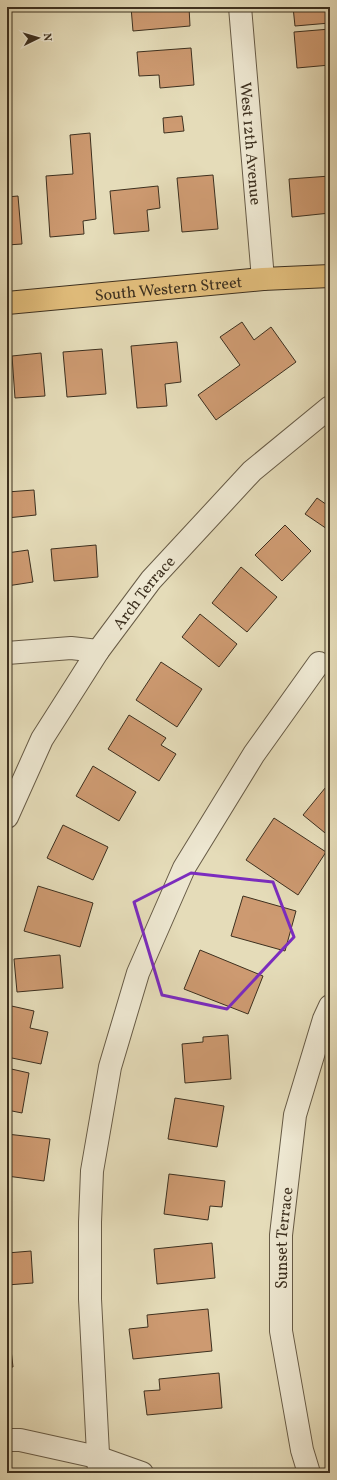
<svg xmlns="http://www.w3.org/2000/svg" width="337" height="1480" viewBox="0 0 337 1480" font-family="Vollkorn,serif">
	<rect width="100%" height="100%" fill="#e5dcb9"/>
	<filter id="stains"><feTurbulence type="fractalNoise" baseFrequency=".005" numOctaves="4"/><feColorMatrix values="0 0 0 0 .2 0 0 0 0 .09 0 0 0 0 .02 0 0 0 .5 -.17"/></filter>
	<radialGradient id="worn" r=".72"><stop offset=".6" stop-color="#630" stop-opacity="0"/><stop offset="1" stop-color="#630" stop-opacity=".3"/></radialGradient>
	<!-- building -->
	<path fill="#cd9a71" stroke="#3d301f" d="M131,7H189L190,26L133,31Z
		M293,7H330V23L295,26Z
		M330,29V65L297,68L294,32Z
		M191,48L194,85L160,88L159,75L139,76L137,52Z
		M182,116L184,131L164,133L163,118Z
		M90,133L96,219L83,221L84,234L50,237L46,176L73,174L70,135Z
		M213,175L218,229L182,232L177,178Z
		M330,176V213L292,217L289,179Z
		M158,186L160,208L147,210L149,231L114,234L110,191Z
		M18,196L22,244L7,245V197Z
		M242,322L254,340L271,327L296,362L216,420L198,395L240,365L220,337Z
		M177,342L181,382L165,384L167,406L137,408L131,346Z
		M102,349L106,394L67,397L63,352Z
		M41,353L45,396L15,398L12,356Z
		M34,490L36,515L7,518V492Z
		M317,498L330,507V531L305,514Z
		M285,525L311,551L282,581L255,555Z
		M96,545L98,577L54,581L51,549Z
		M28,550L33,582L7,586V553Z
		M241,567L277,597L247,632L212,603Z
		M200,614L237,644L219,667L182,637Z
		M161,662L202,689L177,727L136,700Z
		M129,715L166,738L161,745L176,754L159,781L108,749Z
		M93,766L136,792L119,821L76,796Z
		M330,782V837L303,815Z
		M274,818L326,852L298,895L246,860Z
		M63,825L108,847L93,880L47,858Z
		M38,886L93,903L80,947L24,931Z
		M243,896L296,911L285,951L231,936Z
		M200,950L263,976L248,1014L184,989Z
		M60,955L63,988L17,992L14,959Z
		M7,1005L34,1011L30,1028L48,1032L41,1064L7,1057Z
		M228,1035L231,1079L185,1083L182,1044L203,1042V1037Z
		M7,1068L29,1073L22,1113L7,1110Z
		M175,1098L224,1106L217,1147L168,1139Z
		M7,1134L50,1139L44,1181L7,1176Z
		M169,1174L225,1181L222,1207L210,1206L208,1220L164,1214Z
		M7,1205L10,1234L7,1235Z
		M212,1243L215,1278L157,1284L154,1249Z
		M31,1251L33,1283L7,1285V1253Z
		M208,1309L212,1351L133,1359L129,1329L148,1327L147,1315Z
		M7,1315L13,1367H7Z
		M219,1373L222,1408L147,1415L144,1391L160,1390L159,1379Z"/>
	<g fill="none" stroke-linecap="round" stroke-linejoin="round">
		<defs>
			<g id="minor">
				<path id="s1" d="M240,7L263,279"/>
				<path d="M7,653L71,648L98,651"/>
				<path id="s2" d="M7,817L42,739L98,651L151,580L252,471L330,407"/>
				<path d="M7,1440H20L97,1457L142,1473"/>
				<path d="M99,1473L90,1299V1222L92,1171L110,1067L138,973L184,868L254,754L319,663"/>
				<path id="s3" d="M309,1473L302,1450L281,1331V1235L295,1115L324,1019L330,1006"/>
			</g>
			<g id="major">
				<path id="s4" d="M7,303L263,279L330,276"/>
			</g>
		</defs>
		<!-- minor casing -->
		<use href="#minor" stroke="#675b46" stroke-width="24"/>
		<!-- major casing -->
		<use href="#major" stroke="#3d301f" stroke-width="24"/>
		<!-- minor -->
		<use href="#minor" stroke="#eee8d2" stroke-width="22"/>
		<!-- major -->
		<use href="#major" stroke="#e2be7c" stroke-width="22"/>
	</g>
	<!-- marked area -->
	<path fill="none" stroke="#7b2cbf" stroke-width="3" stroke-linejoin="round" d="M191,873L273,882L294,937L227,1009L162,995L134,902Z"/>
	<g text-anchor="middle" stroke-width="3.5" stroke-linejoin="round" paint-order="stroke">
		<!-- street labels -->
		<g font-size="16" fill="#3d301f" stroke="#eee8d2">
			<text dy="6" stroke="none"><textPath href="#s1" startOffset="137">West 12th Avenue</textPath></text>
			<text dy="6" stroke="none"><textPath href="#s4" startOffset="162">South Western Street</textPath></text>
			<text dy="6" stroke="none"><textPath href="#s2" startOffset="264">Arch Terrace</textPath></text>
			<text dy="6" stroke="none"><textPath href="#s3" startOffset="238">Sunset Terrace</textPath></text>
		</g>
	</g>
	<!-- margin -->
	<rect width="337" height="1480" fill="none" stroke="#e5dcb9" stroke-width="24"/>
	<rect x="8" y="8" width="321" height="1464" fill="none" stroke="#3d301f" stroke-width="2"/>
	<rect x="12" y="12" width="313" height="1456" fill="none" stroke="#3d301f"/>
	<!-- north arrow -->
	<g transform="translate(38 38) rotate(85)" stroke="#eee8d2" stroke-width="3" paint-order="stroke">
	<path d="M0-3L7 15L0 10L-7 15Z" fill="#3d301f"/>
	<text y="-6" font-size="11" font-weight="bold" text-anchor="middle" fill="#3d301f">N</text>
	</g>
	<rect width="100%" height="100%" filter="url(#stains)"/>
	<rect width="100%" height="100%" fill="url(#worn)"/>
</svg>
